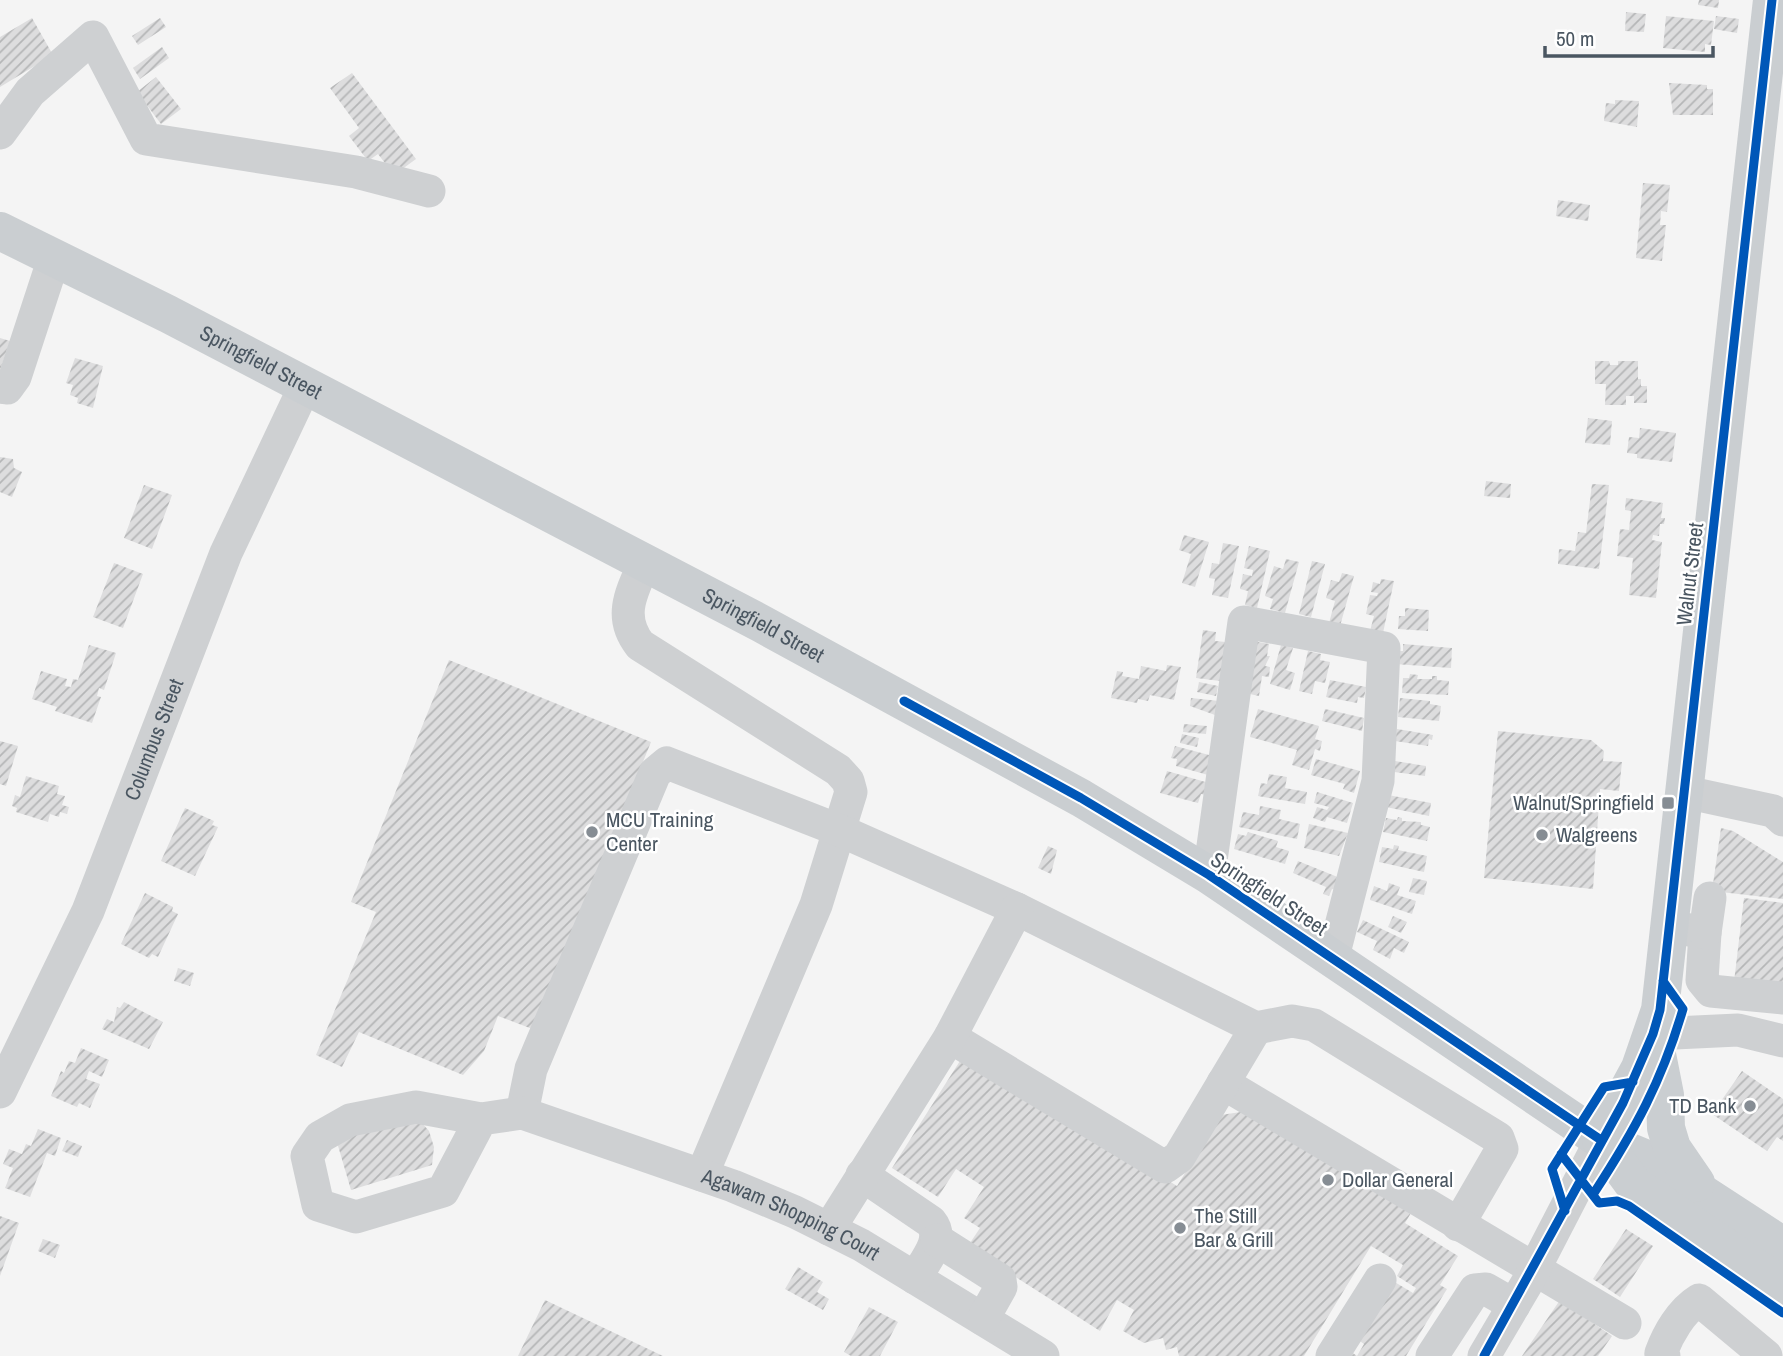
<svg xmlns="http://www.w3.org/2000/svg" width="1783" height="1356" viewBox="0 0 1783 1356" font-family="'Archivo Narrow',sans-serif">
	<defs>
		<pattern id="building-hatch" width="6" height="6" patternUnits="userSpaceOnUse" patternTransform="scale(1.75)"><rect width="6" height="6" fill="#ddddde"/><path d="M-1 1l2-2M0 6l6-6M5 7l2-2" fill="none" stroke="#b5b6b7"/></pattern>
	</defs>
	<rect width="100%" height="100%" fill="#f4f4f4"/>
	<!-- building -->
	<path fill="url(#building-hatch)" d="M1699,0H1719L1718,8L1698,5Z
		M1626,12L1646,14L1644,32L1625,31Z
		M1666,16L1714,21L1711,45L1705,44V52L1663,48Z
		M1716,16L1739,19L1737,33L1714,29Z
		M32,18L53,55L0,87V37Z
		M160,18L166,27L138,45L132,36Z
		M162,47L169,58L140,79L133,68Z
		M352,73L416,159L394,175L378,154L368,161L349,136L359,128L330,88Z
		M156,77L181,109L161,124L137,92Z
		M1669,83L1707,85V89H1713V115H1673Z
		M1615,100L1639,101L1637,127L1604,121L1606,103L1615,104Z
		M1643,183L1670,185L1667,212L1661,211L1660,225H1666L1662,261L1636,258Z
		M1558,200L1590,205L1588,221L1556,216Z
		M0,338L10,341L0,370Z
		M75,358L103,366L93,408L77,403L78,398L70,395L73,385L66,383Z
		M1595,361H1609L1610,365H1618V361H1638V379H1641V386H1647V403H1634V396H1626V405H1605L1606,384H1595Z
		M1588,418L1612,421L1610,445L1585,443Z
		M1640,428L1676,433L1672,462L1637,458V454L1627,453L1629,437L1639,438Z
		M0,457L13,459L14,468L22,472L12,497L0,492Z
		M1486,481L1511,484L1510,498L1484,496Z
		M1592,484L1609,485L1599,569L1558,564L1559,549L1575,551L1578,532L1586,533Z
		M144,485L172,495L152,549L124,538Z
		M1626,498L1663,503L1661,518H1665L1664,524H1660L1659,536L1653,535L1652,540L1662,542L1656,598L1629,595L1633,558L1617,556L1620,529L1629,530L1631,511L1625,510Z
		M1184,535L1209,542L1195,587L1182,583L1191,554L1179,550Z
		M1223,543L1239,546L1228,598L1212,595L1215,579L1209,578L1212,563L1219,564Z
		M1249,546L1270,551L1257,608L1245,605L1248,591L1240,589L1243,574L1252,576L1253,570L1244,568Z
		M1286,559L1299,562L1285,613L1270,609L1273,599L1265,596L1274,566L1283,569Z
		M1312,561L1325,564L1311,617L1299,614Z
		M114,563L143,574L123,628L93,617Z
		M1342,573L1354,576L1340,626L1329,623L1335,601L1326,598L1331,580L1339,582Z
		M1381,579L1394,581L1383,633L1370,631L1374,616L1366,614L1370,595L1377,596L1378,593L1371,592L1373,582L1380,584Z
		M1405,608L1429,610L1428,631L1398,629L1399,616H1405Z
		M1203,630L1216,632L1215,641L1226,642L1220,681L1196,678Z
		M1253,641L1269,644L1267,656H1270L1265,666L1270,667L1269,677L1262,676L1259,696L1245,693Z
		M1403,644L1452,648L1451,668L1395,664V651H1403Z
		M89,645L116,653L104,690L99,688L97,696L101,697L92,723L55,711L57,707L32,699L41,671L67,679L65,686L71,687L73,679L78,680Z
		M1281,645L1293,648L1286,670L1295,673L1290,690L1270,684Z
		M1308,651L1321,654L1320,660L1330,662L1325,683L1315,681L1312,694L1299,691Z
		M449,660L651,742L535,1030L498,1016L484,1051L463,1075L359,1032L342,1067L316,1055L376,912L351,902Z
		M1167,665L1181,667L1174,700L1150,695L1148,701L1138,699L1137,703L1111,698L1117,671L1123,672L1122,676L1139,679L1141,666L1166,671Z
		M1410,674L1418,675L1417,679H1432V676H1437V680L1449,681L1448,695L1402,693L1403,678H1409Z
		M1330,680L1366,687L1364,698L1358,697L1357,703L1326,697Z
		M1199,682L1218,686L1216,696L1197,692Z
		M1191,698L1219,701L1215,715L1190,706Z
		M1400,698L1430,701V704L1441,706L1439,721L1398,717Z
		M1258,709L1319,726L1315,739L1322,741L1320,751L1315,749L1309,770L1292,765L1297,750L1250,737Z
		M1325,709L1364,718L1362,731L1322,721Z
		M1184,724L1207,726L1206,734L1183,732Z
		M1397,729L1433,735L1432,740L1429,739L1428,746L1395,741Z
		M1498,731L1591,740L1604,751L1603,761L1622,762L1619,791L1600,789L1593,889L1484,878Z
		M1182,734L1199,738L1197,747L1180,743Z
		M0,741L18,746L6,786L0,784Z
		M1175,746L1213,756L1208,775L1176,766L1177,759L1171,758Z
		M1316,759L1360,771L1354,793L1343,789L1345,784L1311,775Z
		M1395,761L1426,766L1425,776L1394,772Z
		M1167,771L1209,783L1206,795L1201,794L1198,803L1160,793Z
		M1269,774L1287,777L1285,788L1307,792L1305,804L1258,796L1261,783L1267,784Z
		M26,776L59,786L57,794L65,796L62,805L69,807L67,814L60,812L59,817L50,814L48,822L16,812L17,808L12,806L15,795L20,797Z
		M1317,792L1353,803L1347,823L1327,817L1325,822L1313,818L1317,807L1327,810L1329,807L1314,803Z
		M1388,795L1431,803L1429,816L1386,807Z
		M1260,806L1281,810L1279,819L1300,824L1297,839L1239,827L1243,812L1259,815Z
		M185,808L214,821L212,825L218,827L195,876L161,861Z
		M1398,817L1402,818V821L1421,822V825L1430,827L1427,841L1383,832L1386,818L1397,820Z
		M1309,824L1348,833L1339,856L1304,848Z
		M1721,828L1733,831L1783,862V899L1712,891Z
		M1248,832L1278,841L1276,847L1289,851L1285,864L1234,849L1238,834L1246,836Z
		M1394,845L1399,846L1398,850L1427,856L1424,872L1379,862L1382,847L1393,849Z
		M1048,846L1057,850L1051,874L1038,868Z
		M1298,861L1340,878L1336,890L1332,889L1329,896L1323,894L1326,887L1293,873Z
		M1413,878L1427,881L1424,895L1409,892Z
		M1389,883L1400,887L1397,895L1416,901L1412,914L1370,900L1374,886L1387,891Z
		M145,893L173,907L172,911L178,914L158,957L152,954L149,958L121,944Z
		M1744,898L1783,903V988L1734,982Z
		M1393,916L1407,922L1401,933L1388,927Z
		M1363,920L1409,942L1404,953L1394,948L1390,959L1373,950L1377,941L1357,932Z
		M178,968L194,973L190,986L174,981Z
		M124,1002L163,1022L149,1049L102,1029L107,1019L114,1022L117,1007L120,1008Z
		M81,1048L109,1060L102,1077L89,1071L86,1079L100,1084L90,1108L79,1103L77,1107L51,1096L61,1071L64,1073L69,1061L75,1063Z
		M965,1053L1177,1186L1221,1115L1247,1111L1411,1213L1405,1223L1458,1256L1440,1285L1447,1289L1406,1356H1341L1346,1348L1357,1356L1364,1344L1354,1337L1393,1281L1413,1293L1416,1288L1397,1276L1403,1265L1371,1246L1304,1356H1179L1177,1347L1166,1350L1163,1338L1144,1343L1123,1331L1134,1310L1117,1300L1100,1331L978,1253L966,1249L980,1228L964,1218L984,1187L956,1169L938,1197L892,1168Z
		M1742,1071L1783,1099V1141L1777,1137L1767,1151L1712,1114Z
		M414,1114L429,1131L434,1147L432,1165L351,1190L336,1139Z
		M38,1129L61,1138L55,1156L47,1153L30,1197L5,1188L13,1168L3,1164L9,1149L22,1154L26,1144L31,1146Z
		M67,1140L82,1146L78,1157L62,1151Z
		M0,1216L19,1223L0,1276Z
		M1626,1229L1653,1246L1620,1297L1593,1279Z
		M43,1239L60,1245L55,1258L38,1251Z
		M798,1267L823,1282L817,1292L829,1299L823,1310L785,1289Z
		M545,1300L663,1356H518Z
		M1560,1300L1612,1336L1598,1356H1522Z
		M869,1307L898,1322L880,1356H851L844,1352Z"/>
	<g fill="none" stroke-linecap="round" stroke-linejoin="round">
		<!-- minor -->
		<g stroke="#ced0d2" stroke-width="33">
			<path d="M0,133L30,92L93,37L146,139L356,172L429,191"/>
			<path d="M0,387L7,388L15,377L54,258"/>
			<path d="M644,564C631,593 618,617 640,645L838,770L848,781L851,792L816,905L702,1175"/>
			<path d="M1685,792L1773,811L1783,820"/>
			<path d="M1209,875L1244,622L1384,648L1378,781L1333,957"/>
			<path d="M1669,926L1705,933L1702,980L1711,991L1783,998"/>
			<path d="M1705,933L1710,898"/>
			<path d="M1256,1028L1292,1021L1314,1025L1498,1138L1502,1149L1458,1225"/>
			<path d="M1653,1034L1738,1030L1783,1041"/>
			<path d="M1223,1083L1625,1323"/>
			<path id="s1" d="M0,1092L88,911L226,553L305,386"/>
			<path d="M522,1113L531,1069L655,773L667,763L841,831L1017,909L1256,1028L1179,1157L1165,1167L950,1037"/>
			<path id="s2" d="M481,1119L443,1191L356,1217L318,1205L307,1156L320,1137L350,1120L416,1107L481,1119L522,1113L733,1186L795,1212L861,1245L1043,1356"/>
			<path d="M862,1175L931,1222C945,1239 925,1261 915,1278"/>
			<path d="M829,1229L950,1037L1017,909"/>
			<path d="M937,1240L1000,1280L1001,1287L983,1319"/>
			<path d="M1332,1356L1380,1280"/>
			<path d="M1432,1356L1475,1290L1486,1289L1514,1305"/>
			<path d="M1484,1356L1527,1283L1601,1140"/>
			<path d="M1664,1356L1661,1353C1668,1334 1681,1311 1699,1300L1766,1356"/>
		</g>
		<!-- major -->
		<g stroke="#caced1" stroke-width="38">
			<path id="s3" d="M0,231L168,314L762,624L1081,798L1209,875L1601,1140L1654,1162L1783,1246"/>
			<path d="M1653,1034L1665,1095L1666,1128L1672,1148L1696,1183"/>
			<path d="M1601,1140L1640,1068L1660,1010L1772,0"/>
			<path d="M1601,1140L1634,1185L1783,1286"/>
		</g>
		<defs>
			<path id="cycleway" d="M904,701L1081,798L1209,875L1601,1140
				M1561,1154L1599,1203L1617,1201L1629,1206L1783,1313
				M1594,1193C1635,1130 1662,1081 1683,1009L1663,981
				M1565,1211L1552,1169L1604,1087L1633,1082
				M1484,1356L1623,1103L1653,1034L1660,1010L1772,0"/>
		</defs>
		<!-- cycleway casing -->
		<use href="#cycleway" stroke="#fff" stroke-width="13"/>
		<!-- cycleway -->
		<use href="#cycleway" stroke="#0057b8" stroke-width="9"/>
	</g>
	<!-- markers -->
	<g fill="#868d94" stroke="#fff" stroke-width="2.5">
		<rect x="1661" y="796" width="14" height="14" rx="3.5"/>
		<circle cx="592" cy="832" r="7"/>
		<circle cx="1542" cy="835" r="7"/>
		<circle cx="1750" cy="1106" r="7"/>
		<circle cx="1328" cy="1180" r="7"/>
		<circle cx="1180" cy="1228" r="7"/>
	</g>
	<g text-anchor="middle" stroke-width="5" stroke-linejoin="round" paint-order="stroke">
		<!-- street labels -->
		<g font-size="21" fill="#4a5661" stroke="#fff">
			<text dy="7" stroke="none"><textPath href="#s3" startOffset="292">Springfield Street</textPath></text>
			<text transform="translate(1690 574) rotate(-83)" y="7">Walnut Street</text>
			<text dy="7" stroke="none"><textPath href="#s3" startOffset="859">Springfield Street</textPath></text>
			<text dy="7" stroke="none"><textPath href="#s1" startOffset="385">Columbus Street</textPath></text>
			<text transform="translate(1269 894) rotate(33)" y="7">Springfield Street</text>
			<text dy="7" stroke="none"><textPath href="#s2" startOffset="782">Agawam Shopping Court</textPath></text>
		</g>
		<!-- poi labels -->
		<g font-size="21" fill="#4a5661" stroke="#fff" text-anchor="start">
			<text x="1654" y="810" text-anchor="end">Walnut/Springfield</text>
			<text x="606" y="827">MCU Training<tspan x="606" dy="24">Center</tspan></text>
			<text x="1556" y="842">Walgreens</text>
			<text x="1736" y="1113" text-anchor="end">TD Bank</text>
			<text x="1342" y="1187">Dollar General</text>
			<text x="1194" y="1223">The Still<tspan x="1194" dy="24">Bar &amp; Grill</tspan></text>
		</g>
	</g>
	<!-- scale -->
	<path d="M1545 46v10h168v-10" fill="none" stroke="#4a5661" stroke-width="3.5"/>
	<text x="1556" y="46" font-size="21" fill="#4a5661" stroke="#ffffff" stroke-width="5" paint-order="stroke">50 m</text>
</svg>
